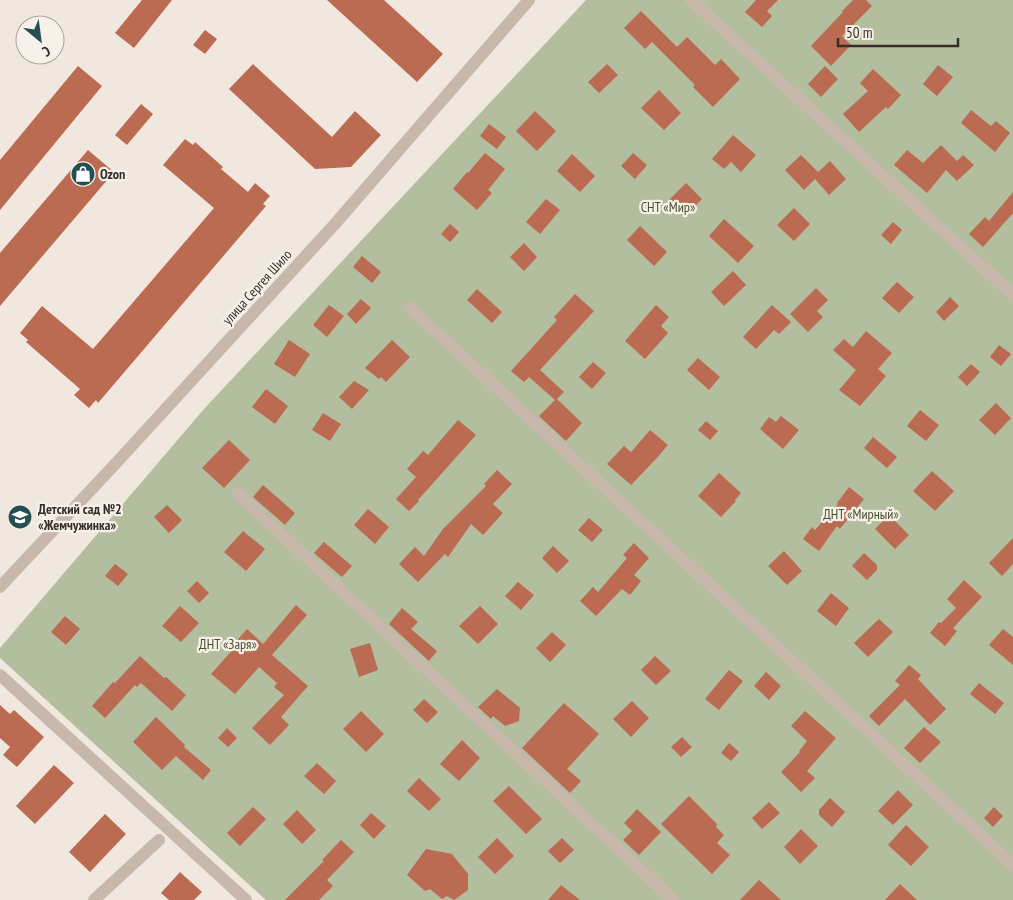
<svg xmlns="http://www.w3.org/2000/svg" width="1013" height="900" viewBox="0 0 1013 900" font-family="'PT Sans Narrow',sans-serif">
	<rect width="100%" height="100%" fill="#f0e7de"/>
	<!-- green -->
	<path fill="#b3be9f" d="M586,0H1013V900H266L0,658V648L204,409Z"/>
	<!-- building -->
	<path fill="#ba6b51" d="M142,0H172L134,48L115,33Z
		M327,0H384L443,54L417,82Z
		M756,0H778L767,11L772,16L762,27L745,12Z
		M853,0H866L872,6L842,36L851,45L831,66L811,46L843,12L842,11Z
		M641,11L677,47L687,37L715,65L721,59L740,79L713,107L693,87L695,85L652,42L645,49L624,28Z
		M205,30L217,39L205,54L193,45Z
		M253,64L332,137L355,111L381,135L351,167L315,169L229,89Z
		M607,64L618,75L599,93L588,82Z
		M938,65L953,77L937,96L923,84Z
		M78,66L102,86L0,210V160Z
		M825,66L838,79L821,97L808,84Z
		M873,69L901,95L888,109L886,107L859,132L843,114L868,91L860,83Z
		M659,90L681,113L664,130L641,108Z
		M141,104L153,114L127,145L115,135Z
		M971,110L991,126L996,121L1010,133L995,152L961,123Z
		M535,111L556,131L537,151L516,131Z
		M489,124L506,137L497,149L480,136Z
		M733,135L756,155L741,172L731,162L724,169L712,159Z
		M185,139L193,145L195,142L223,167L221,169L248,192L255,183L270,196L263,204L266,206L98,403L96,400L89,408L74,395L80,389L26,342L28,340L20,333L42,306L93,349L214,208L163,165Z
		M941,145L957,161L963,155L974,165L957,181L946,170L927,193L894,165L907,150L923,163Z
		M88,150L114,172L0,306V253Z
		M485,153L505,169L488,190L492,193L477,210L453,189L467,172L468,173Z
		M633,153L647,165L635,179L621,166Z
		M572,154L595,176L580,192L557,171Z
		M801,155L818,172L830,161L846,179L829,195L815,179L804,190L785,170Z
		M686,183L702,199L684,217L668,201Z
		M1013,192V213L983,247L969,234L985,217L989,221Z
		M546,199L560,210L540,234L526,222Z
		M794,208L810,224L794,241L777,225Z
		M724,219L754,246L738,263L709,236Z
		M893,222L902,230L891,244L881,235Z
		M450,224L459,232L450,242L441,234Z
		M640,226L667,252L654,266L627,240Z
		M524,243L537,257L524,271L510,257Z
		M362,256L381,272L372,283L353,267Z
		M733,271L746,285L724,306L711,292Z
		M897,282L914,297L899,313L882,298Z
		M816,288L828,300L817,311L823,317L808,332L790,314Z
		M477,289L502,312L492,323L467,300Z
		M575,294L594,311L540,370L564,392L557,399L582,423L566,441L539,416L555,400L529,377L524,382L511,371L557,320L554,317Z
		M950,297L959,306L944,321L936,312Z
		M361,299L371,308L356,324L347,314Z
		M329,305L344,316L327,337L313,325Z
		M656,305L669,317L661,326L668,333L645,359L625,341Z
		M772,305L791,322L779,334L774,330L756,349L743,337Z
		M866,331L892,353L878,369L886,376L860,406L839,390L856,370L833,350L844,339L853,347Z
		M289,340L310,354L295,377L274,364Z
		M392,340L410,357L386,382L381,377L379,379L365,368Z
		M999,345L1011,354L1001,366L990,357Z
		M698,358L720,377L709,390L687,370Z
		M593,362L606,373L592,389L579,377Z
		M971,364L980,372L967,386L958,377Z
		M354,381L369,390L352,409L339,397Z
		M266,389L288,406L275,424L252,407Z
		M996,403L1011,418L995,435L979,420Z
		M920,410L939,425L926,441L907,426Z
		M323,413L341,424L330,441L312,430Z
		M781,416L799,430L783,449L760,429L769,417L776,422Z
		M458,420L476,435L418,500L419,501L409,511L396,499L416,477L407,469L423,451L428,455Z
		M706,421L718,431L710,440L698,430Z
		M650,430L668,445L655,460L631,485L607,464L624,446L631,452Z
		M873,437L897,457L887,468L864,448Z
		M229,440L250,460L224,488L202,468Z
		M497,470L512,484L493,504L503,513L483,535L471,524L448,557L445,554L418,582L399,564L415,547L424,556L443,529L486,486L484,484Z
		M932,471L954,491L935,511L913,491Z
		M719,473L741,493L735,500L736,501L721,517L698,496Z
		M263,485L295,513L285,525L253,497Z
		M849,487L864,499L840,529L837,526L819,551L803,539L812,527L815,530L838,504L837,503Z
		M167,505L182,520L169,533L154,517Z
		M368,509L389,527L375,544L354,525Z
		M889,515L909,535L895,549L875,529Z
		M589,518L603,530L592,542L578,530Z
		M243,531L265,549L246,571L224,552Z
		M1013,538V564L1002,576L989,563Z
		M324,542L352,566L342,577L314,553Z
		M634,543L649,558L634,575L641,581L630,595L622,589L596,616L580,601L593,587L598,592L627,558L623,555Z
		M553,546L569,561L557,573L542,558Z
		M784,551L802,571L787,585L768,566Z
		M864,553L877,565V570L867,580L852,566Z
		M115,564L128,574L118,586L105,576Z
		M964,580L982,597L953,628L957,631L945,646L930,633L939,622L941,623L956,608L947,599Z
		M197,581L209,593L199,603L187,591Z
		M518,582L534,595L521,610L505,596Z
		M831,593L849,608L836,626L817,611Z
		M296,605L307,615L272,655L308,686L281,717L289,725L270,745L252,728L284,695L274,687L277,683L259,667L235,694L211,674L236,646L234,644L247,629L263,644Z
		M180,606L199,623L181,642L162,626Z
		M480,606L498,624L478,644L459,626Z
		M402,608L418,622L411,629L437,651L429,661L389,624Z
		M65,616L80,629L66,645L51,632Z
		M879,619L893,632L868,657L854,643Z
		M1003,629L1013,637V665L989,645Z
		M552,632L566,645L550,662L536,648Z
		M370,643L378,670L359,677L350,649Z
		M140,656L164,678L166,677L186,695L172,711L141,683L137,687L135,685L105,718L92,706L113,682L115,683Z
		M655,656L671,671L656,685L641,670Z
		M909,665L921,675L918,679L946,709L930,725L905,699L879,726L869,716L900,685L895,681Z
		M729,670L743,681L719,710L705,699Z
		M766,672L781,686L769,700L754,686Z
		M979,683L1004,703L995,714L970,694Z
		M497,689L520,708L519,721L505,726L493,716L491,719L478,707Z
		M424,699L438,712L427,723L413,710Z
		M632,701L649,718L631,737L613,719Z
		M564,703L599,734L567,769L581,781L570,793L522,748Z
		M0,705L10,714L14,710L44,737L17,767L3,755L10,747L0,738Z
		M361,711L384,734L366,752L343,729Z
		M805,711L836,738L807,771L815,778L801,792L781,772L800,752L799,751L807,741L791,726Z
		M156,717L185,745L184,747L211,770L203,780L176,756L162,770L133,742Z
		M924,727L941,742L920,763L904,748Z
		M227,728L237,738L228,747L218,738Z
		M682,737L692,747L681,757L671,747Z
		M462,740L480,758L459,781L440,764Z
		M729,743L739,752L731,761L721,753Z
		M317,763L336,781L324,794L304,776Z
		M54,765L74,783L35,824L16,806Z
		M419,778L441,799L429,811L407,791Z
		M509,786L542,819L526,834L493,801Z
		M898,790L913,805L893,825L878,811Z
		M689,796L717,824L716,827L724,835L717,843L730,855L712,874L661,824Z
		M830,798L845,812L832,827L819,815V810Z
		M769,802L780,813L762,829L752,818Z
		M253,807L266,819L240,846L227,833Z
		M994,807L1003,816L993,827L984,818Z
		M637,809L661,832L639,855L623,840L632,831L624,823Z
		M297,810L316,830L302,844L283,824Z
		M371,813L386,826L374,839L360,825Z
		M105,814L126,834L90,872L69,852Z
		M906,825L929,847L911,866L888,845Z
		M801,829L818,846L800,864L784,847Z
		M497,838L514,856L495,874L478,857Z
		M562,838L574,850L560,863L548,851Z
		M341,840L354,852L327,880L333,886L319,900H285L324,861L322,860Z
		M426,849L452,854L468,874V890L454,900L447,896L442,899L430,889L425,891L407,875Z
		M180,872L202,892L194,900H169L161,893Z
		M759,880L781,900H740Z
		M900,884L917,900H885Z
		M561,885L580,900H548Z"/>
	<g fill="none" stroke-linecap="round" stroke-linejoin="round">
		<!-- minor -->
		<path stroke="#c7b8ab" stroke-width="12" d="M691,0L1013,295
			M410,308L1013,865
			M237,493L673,900
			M0,587L118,461L334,225L529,0
			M0,675L246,900
			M94,900L159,840"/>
	</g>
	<!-- icons -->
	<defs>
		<symbol id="shop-disc" viewBox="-11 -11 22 22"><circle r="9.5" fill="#234f53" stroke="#f8f1e9"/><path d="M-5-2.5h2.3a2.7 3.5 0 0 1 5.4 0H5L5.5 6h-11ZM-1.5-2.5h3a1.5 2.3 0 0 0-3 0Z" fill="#fff"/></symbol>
		<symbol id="school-disc" viewBox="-11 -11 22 22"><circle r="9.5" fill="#234f53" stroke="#f8f1e9"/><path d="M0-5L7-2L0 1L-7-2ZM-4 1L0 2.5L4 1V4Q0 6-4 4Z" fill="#fff"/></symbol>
	</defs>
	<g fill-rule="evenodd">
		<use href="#shop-disc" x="69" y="160" width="28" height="28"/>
		<use href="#school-disc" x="6" y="503" width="28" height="28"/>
	</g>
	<g text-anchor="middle" stroke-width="4.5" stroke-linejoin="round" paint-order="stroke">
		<!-- poi labels -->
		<g font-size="14" font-weight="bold" fill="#352d29" stroke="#f8f1e9" text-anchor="start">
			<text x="100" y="179">Ozon</text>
			<text x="38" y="514">Детский сад №2<tspan x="38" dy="16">«Жемчужинка»</tspan></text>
		</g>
		<!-- park labels -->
		<g font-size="14" fill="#44512f" stroke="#f8f1e9">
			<text x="668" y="212">СНТ «Мир»</text>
			<text x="861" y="519">ДНТ «Мирный»</text>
			<text x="228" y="649">ДНТ «Заря»</text>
		</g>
		<!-- street labels -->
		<g font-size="14" fill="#352d29" stroke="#f8f1e9">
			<text transform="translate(257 287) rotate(-48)" y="5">улица Сергея Шило</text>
		</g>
	</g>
	<!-- north arrow -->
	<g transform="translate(40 40) rotate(151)"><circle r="24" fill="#f8f1e9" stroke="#aaa39c"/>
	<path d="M0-4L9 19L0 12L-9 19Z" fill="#234f53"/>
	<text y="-8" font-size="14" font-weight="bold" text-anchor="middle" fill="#352d29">С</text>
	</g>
	<!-- scale -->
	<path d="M838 38v8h120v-8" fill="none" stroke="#352d29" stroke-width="2.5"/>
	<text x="846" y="38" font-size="15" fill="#352d29" stroke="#f8f1e9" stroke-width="4" paint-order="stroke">50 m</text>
</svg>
